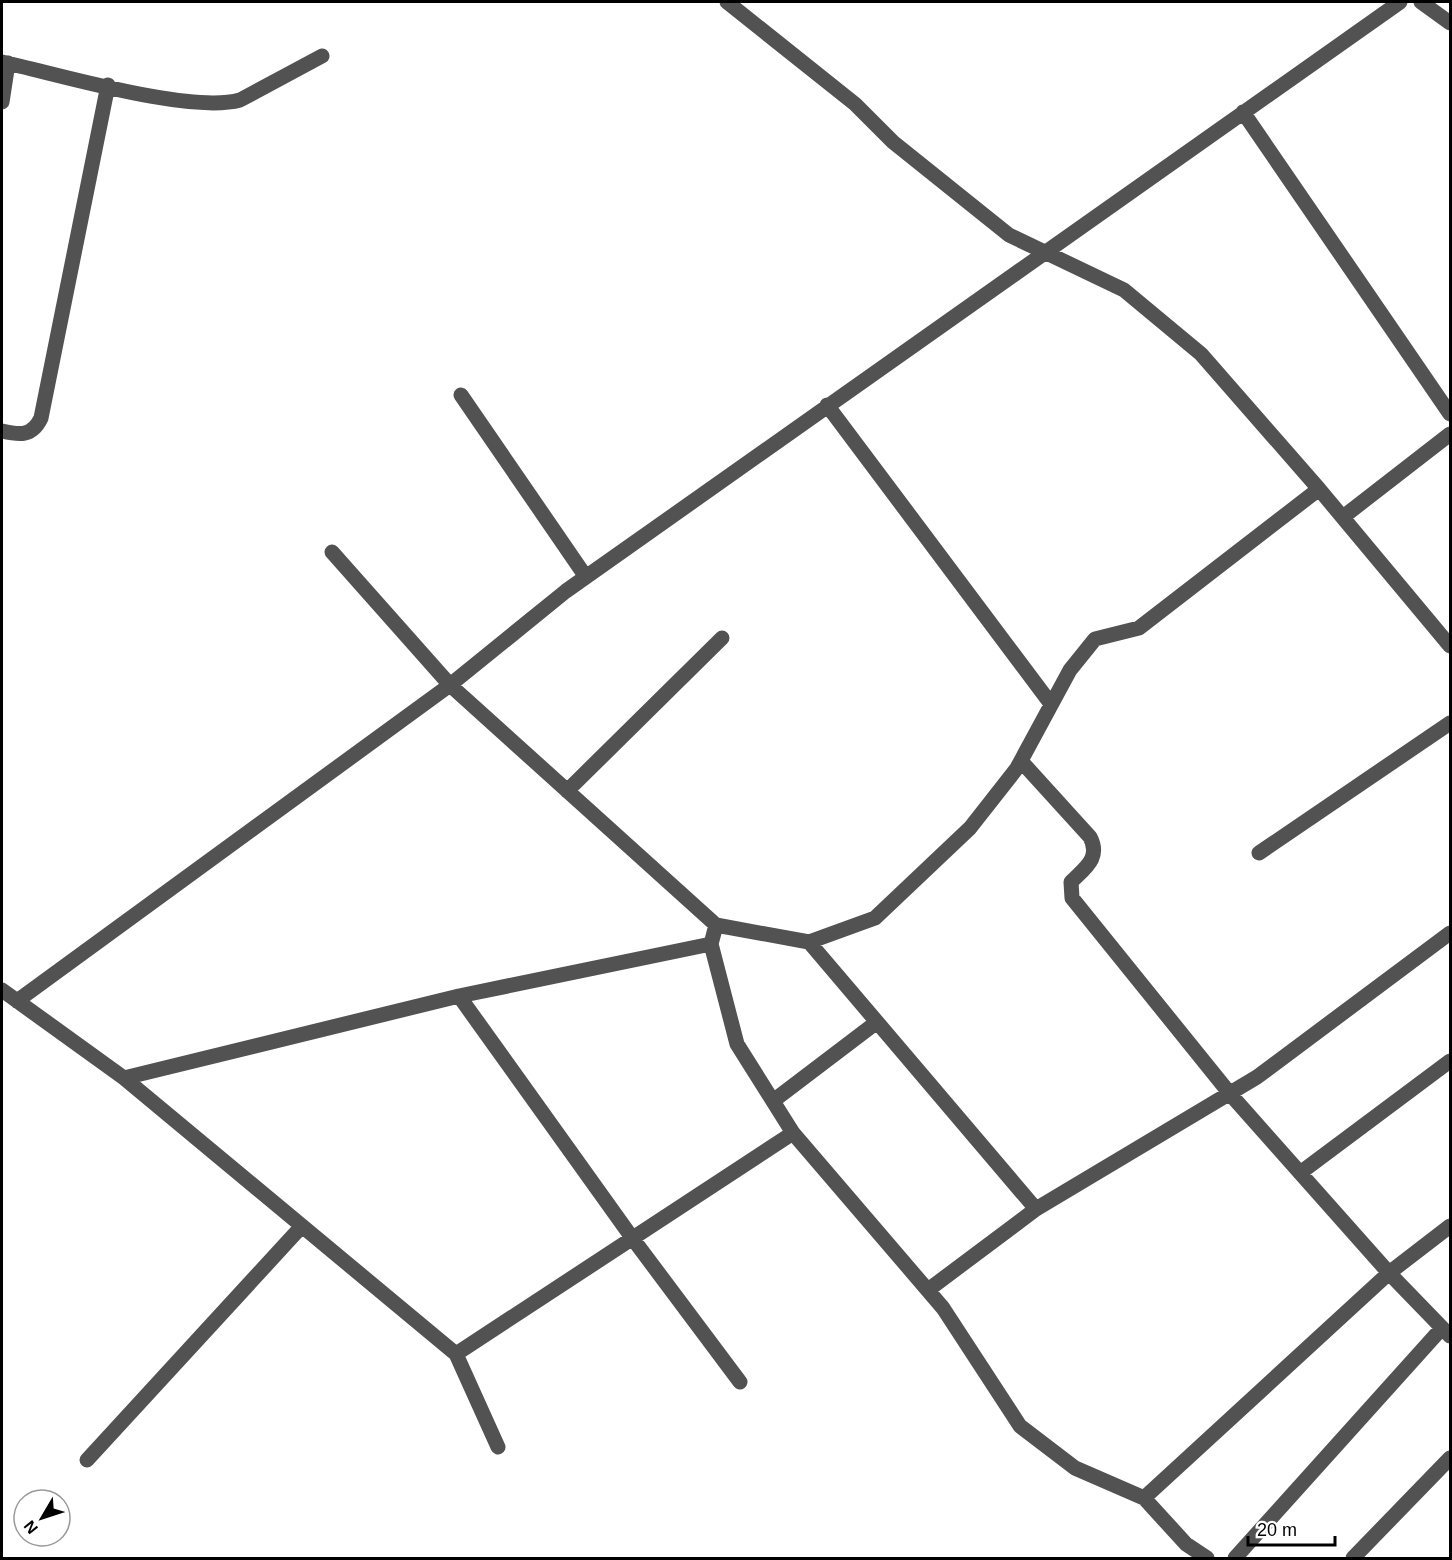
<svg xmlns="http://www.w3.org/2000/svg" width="1452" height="1560" viewBox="0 0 1452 1560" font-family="Arial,sans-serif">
	<rect width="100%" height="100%" fill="#fff"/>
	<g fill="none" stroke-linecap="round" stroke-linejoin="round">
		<!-- minor -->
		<path stroke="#525252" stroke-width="15" d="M727,2L855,104L893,142L1009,235L1124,290L1201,354L1319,489L1450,646
			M1421,2L1450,23
			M2,62C58,74 189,114 240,100L322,56
			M2,102L8,63
			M1243,112L1450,414
			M461,395L586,577
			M827,405L1051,704
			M2,431C19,435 32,437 41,418L108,85
			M1343,517L1450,434
			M332,552L450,685L716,925L809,942L875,918L970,828L1017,768L1070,670L1095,639L1139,628L1319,489
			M1021,761L1090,837C1101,858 1085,868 1071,882L1072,898L1231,1095L1389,1273L1450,1336
			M567,791L722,638
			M1259,853L1450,723
			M716,925L711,944L737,1044L793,1133L943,1308L1020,1426L1075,1468L1144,1498L1389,1273L1450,1226
			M809,942L1036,1209
			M2,990L124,1078L456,1354L498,1447
			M459,996L633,1239L740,1382
			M17,1001L450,685L566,591L1400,2
			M124,1078L459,996L711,944
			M773,1101L877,1022
			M1300,1173L1450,1061
			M928,1290L1036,1209L1257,1077L1450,933
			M456,1354L793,1133
			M87,1460L302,1226
			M1144,1498L1186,1544L1207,1558
			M1235,1558L1442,1328
			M1353,1558L1450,1458"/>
	</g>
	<!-- border -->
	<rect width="1452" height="1560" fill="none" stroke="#000000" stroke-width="6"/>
	<!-- north arrow -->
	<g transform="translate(42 1518) rotate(231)"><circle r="28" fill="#ffffff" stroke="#999999" stroke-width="1.5"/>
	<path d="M0-4.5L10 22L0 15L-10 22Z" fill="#000000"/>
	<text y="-9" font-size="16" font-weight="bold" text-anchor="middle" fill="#000000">N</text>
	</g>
	<!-- scale -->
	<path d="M1248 1536v9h87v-9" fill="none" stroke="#000000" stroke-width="3"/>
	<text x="1257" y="1536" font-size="18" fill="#000000" stroke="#ffffff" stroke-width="4.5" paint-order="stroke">20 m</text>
</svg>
